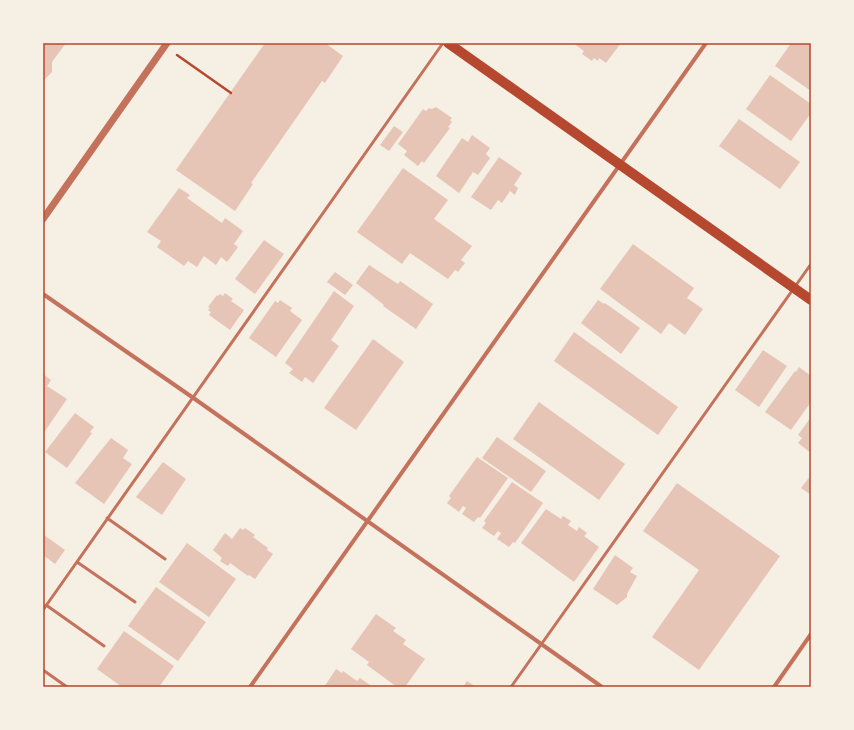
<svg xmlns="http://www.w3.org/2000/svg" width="854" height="730" viewBox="0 0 854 730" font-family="'Source Serif 4',serif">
	<rect width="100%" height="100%" fill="#f6efe4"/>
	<!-- building -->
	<path fill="#e6c5b7" d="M43,43H66L52,62V72L43,81Z
		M265,43H325L343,56L325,83L322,81L251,183L253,184L235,211L176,170Z
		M573,43H621L606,63L599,58L598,61L594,58L592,61L582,54L584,51Z
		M791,43H811V91L775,66Z
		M770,75L811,104V113L791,141L746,109Z
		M436,107L452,118L450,120L452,122L448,127L450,128L424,163L422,161L418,166L404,155L407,151L398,144L423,109L426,111L429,108L432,109Z
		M739,119L800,162L780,189L719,146Z
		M394,126L403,132L389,151L380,145Z
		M472,135L490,148L486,154L490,158L478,175L473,172L459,193L436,176L462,138L468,142Z
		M499,157L522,173L514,185L518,188L515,195L510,191L502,203L498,200L491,210L471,197Z
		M403,168L448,200L434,219L472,246L461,260L465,263L458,272L455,270L448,279L410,253L402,264L357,232Z
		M179,188L190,195L187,198L222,223L225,218L243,231L234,244L238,247L227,262L221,257L216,265L204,256L197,267L188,261L184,266L157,247L161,241L147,232Z
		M264,240L284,254L255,294L235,279Z
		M633,244L694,288L687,298L703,309L685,335L669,323L661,334L600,289Z
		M369,265L398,284L400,281L433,304L416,329L383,306L384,305L356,283Z
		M335,272L353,285L345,295L327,282Z
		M334,291L354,306L331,340L339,346L313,383L305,377L302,382L289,373L293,369L285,363Z
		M225,293L233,299L231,301L244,310L230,330L209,315L211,312L208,310L210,308L208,307L217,295L218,296L220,294L223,296Z
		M280,300L292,308L290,311L302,320L276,357L249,338L275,301L278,303Z
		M598,300L604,304L605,303L640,328L621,354L581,323Z
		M574,332L678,407L658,435L554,361Z
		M373,339L404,362L356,430L324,408Z
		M763,350L787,366L759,407L735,390Z
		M799,367L811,376V402L791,430L765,412L795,371L796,372Z
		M43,374L51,380L47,386L67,399L43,434Z
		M539,402L625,464L599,500L513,439Z
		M75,413L94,427L90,432L92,433L67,468L45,452Z
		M811,417V453L798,443L802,438L798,435Z
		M497,437L546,471L531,492L482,458Z
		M111,438L128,450L123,458L132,464L104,504L75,483Z
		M477,457L508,478L480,518L478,517L474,522L462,514L466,508L463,506L459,512L447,503L451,498L449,496Z
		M163,462L186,479L162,515L136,497Z
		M811,475V495L801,488Z
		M512,482L543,503L515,543L513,542L509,547L497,539L501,533L498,531L494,536L482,528L486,523L484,521Z
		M677,483L780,556L699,670L652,637L699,570L643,531Z
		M546,509L561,519L563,516L571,521L568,525L577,531L579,527L587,533L584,536L599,547L574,582L521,543Z
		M240,528L243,530L245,528L255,535L253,537L268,548L267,550L273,554L255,579L249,575L248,576L230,563L228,566L220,561L222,558L213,550L225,533L232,539Z
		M44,535L65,550L55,564L43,555Z
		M187,543L236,579L209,617L159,582Z
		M615,555L633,568L630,572L637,576L627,594V597L617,605L593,589Z
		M156,587L206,622L178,661L128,626Z
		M376,614L396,628L393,631L406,640L403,644L425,659L405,687H397L367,665L369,662L351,649Z
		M124,631L174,666L159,687H122L97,669Z
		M336,669L342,673L343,671L357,681L360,678L373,687H324Z
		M467,681L476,687H463Z"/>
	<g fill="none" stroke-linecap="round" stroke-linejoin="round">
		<!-- path -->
		<path stroke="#b5482f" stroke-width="2.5" d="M177,55L231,93"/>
		<!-- service -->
		<path stroke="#c5725c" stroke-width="3" d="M107,518L165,559
			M77,562L135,602
			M46,605L104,646
			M43,610L443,43
			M43,670L67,687
			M511,687L811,264"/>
		<!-- minor -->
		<path stroke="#c5725c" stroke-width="4" d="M43,294L192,397L602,687
			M250,687L706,43
			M774,687L811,634"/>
		<!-- tertiary -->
		<path stroke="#c5725c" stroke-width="7" d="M43,219L167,43"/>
		<!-- primary -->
		<path stroke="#b5482f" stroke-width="10" d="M448,43L811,300"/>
	</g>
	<!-- border -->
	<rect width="854" height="730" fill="none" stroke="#f6efe4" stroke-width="88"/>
	<rect x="44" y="44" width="766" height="642" fill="none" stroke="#b5482f" stroke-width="1.5"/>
</svg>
